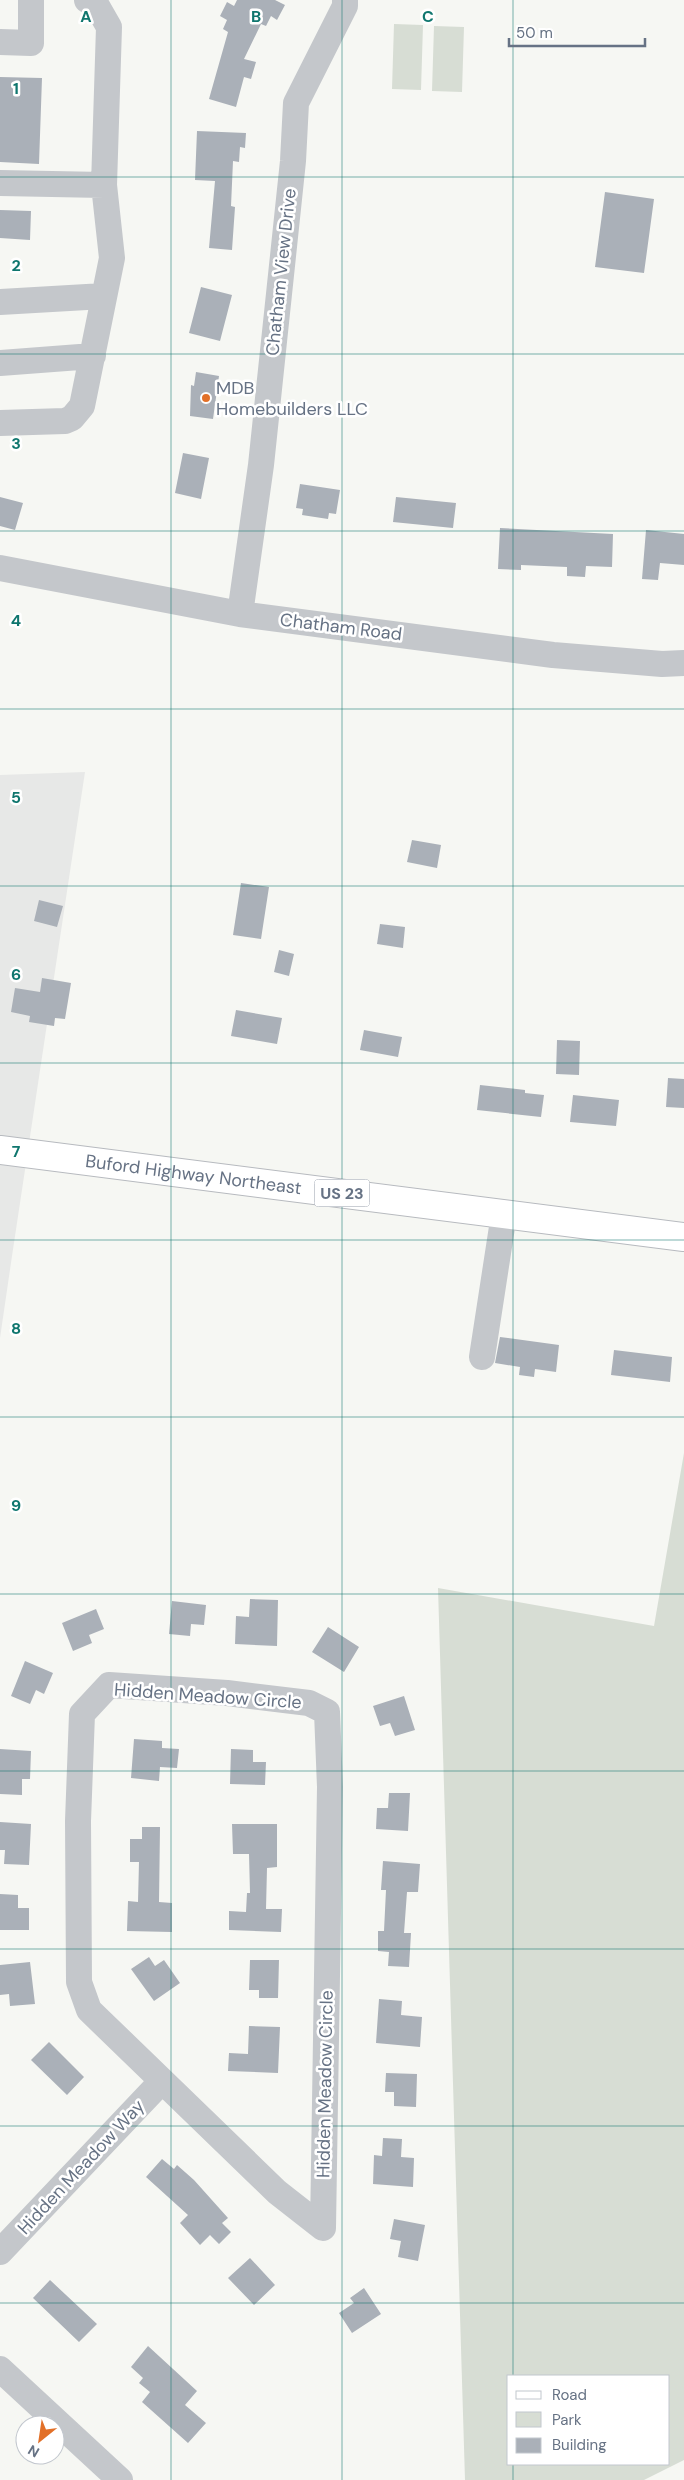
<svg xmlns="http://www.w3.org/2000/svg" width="684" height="2480" viewBox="0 0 684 2480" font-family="'DM Sans',sans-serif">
	<rect width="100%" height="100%" fill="#f6f7f3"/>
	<!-- built -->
	<path fill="#e7e8e7" d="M85,772L12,1256L0,1338V775Z"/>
	<!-- green -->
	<path fill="#d7ddd4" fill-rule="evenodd" d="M394,24L423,25L421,90L392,89Z
		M434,26L464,27L462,92L432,91Z
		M684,1453V2460L644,2480H465L438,1588L654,1626ZM668,2376V2464H508V2376Z"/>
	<!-- building -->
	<path fill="#aab0b8" d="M237,0H275L285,5L277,20L271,16L266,26L261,24L244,59L256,62L251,79L244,77L236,107L209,99L228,32L223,29L227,20L220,16L227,2L234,6Z
		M0,77L42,78L39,164L0,162Z
		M197,131L246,133L245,148L240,147L239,162L233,161L231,206L235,207L232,250L209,248L215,181L195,180Z
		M605,192L654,199L644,273L595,267Z
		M0,210L31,211L30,240L0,238Z
		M201,287L232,295L220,341L189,333Z
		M196,372L219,376L213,419L190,416L191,385L194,386Z
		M183,453L209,458L201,499L175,493Z
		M300,484L340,490L336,514L329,513L328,519L302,515L303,509L296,508Z
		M0,497L23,503L15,530L0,526Z
		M396,497L456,503L453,528L393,522Z
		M500,528L613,534L612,567L586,566L585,577L567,576V567L521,565V570L498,569Z
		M646,530L684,534V565L660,563L658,580L642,579Z
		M412,840L441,845L437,868L407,862Z
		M241,883L269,887L261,939L233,935Z
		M39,900L63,906L57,927L34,921Z
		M380,924L405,927L403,948L377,944Z
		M279,950L294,954L289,976L274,972Z
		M42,978L71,983L65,1019L55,1018L54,1026L29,1022L30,1016L11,1012L15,988L40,992Z
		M236,1010L282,1018L277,1044L231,1036Z
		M364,1030L402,1037L398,1057L360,1050Z
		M557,1040L580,1041L579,1075L556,1074Z
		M668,1078L684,1079V1108L666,1107Z
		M480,1085L525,1090V1093L544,1095L541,1117L477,1110Z
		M573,1095L619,1100L616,1126L570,1122Z
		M500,1337L559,1345L556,1372L535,1369L534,1377L519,1375L520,1367L495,1363Z
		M614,1350L672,1357L670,1382L611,1375Z
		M250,1599L278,1600L277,1646L235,1644L236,1616L249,1617Z
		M172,1601L206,1605L204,1625L191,1624L190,1636L169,1634Z
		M96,1609L104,1629L89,1635L92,1643L73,1651L62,1623Z
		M328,1627L359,1647L344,1672L312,1652Z
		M25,1661L53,1673L44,1694L36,1690L30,1704L11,1696Z
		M404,1696L415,1730L395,1736L390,1723L380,1726L373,1706Z
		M134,1739L162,1741V1748L179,1749L177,1768L160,1767L159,1781L131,1778Z
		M0,1749L31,1751L30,1779H22V1795L0,1794Z
		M231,1749L253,1750V1762H266L265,1785L230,1784Z
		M389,1793H410L408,1831L376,1829L377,1808H388Z
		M0,1822L31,1824L29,1865L4,1864L5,1850H0Z
		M232,1824H277V1867L267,1868L266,1909H282L281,1932L229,1930V1911L246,1912L247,1893H250L249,1854H233Z
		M142,1827H160L159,1902L172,1903V1932L127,1931L128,1901L138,1902L139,1862H130V1839H142Z
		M383,1861L420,1864L418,1892H407L404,1933H411L409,1967L388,1966L389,1952L378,1951V1931H384L386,1890H381Z
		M0,1894L18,1895V1908H29V1930H0Z
		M149,1957L155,1966L164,1960L180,1983L154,2001L131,1969Z
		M250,1960H279L278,1998H259V1990H249Z
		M30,1962L35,2004L10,2006L9,1994L0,1995V1965Z
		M379,1999L402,2001L401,2015L422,2017L420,2047L376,2043Z
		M249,2026L280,2027L278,2073L228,2071L229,2053L248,2054Z
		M49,2042L84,2077L67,2095L31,2060Z
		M386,2073L417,2074L416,2107L394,2106V2092H385Z
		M383,2138L402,2139L401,2157L414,2158L413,2187L373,2184L374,2155L382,2156Z
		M162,2159L174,2169L177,2165L194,2180L228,2218L222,2223L231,2232L219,2244L210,2235L200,2245L180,2223L188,2215L146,2177Z
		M394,2219L425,2225L418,2261L398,2257L401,2241L390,2239Z
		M250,2258L275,2285L254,2305L228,2278Z
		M50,2280L97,2324L79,2342L33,2298Z
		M364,2288L381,2314L352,2333L339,2313L354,2303L350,2298Z
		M148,2346L197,2391L185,2405L206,2423L188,2443L142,2402L150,2392L139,2383L143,2378L131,2367Z"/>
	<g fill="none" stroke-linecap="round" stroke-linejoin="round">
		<defs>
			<g id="major">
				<path id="s1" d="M0,1150L684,1237"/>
			</g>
		</defs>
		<!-- major casing -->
		<use href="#major" stroke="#b7babf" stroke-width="30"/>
		<!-- minor -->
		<path stroke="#c4c7cb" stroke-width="26" d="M0,42L31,43V0
			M0,183L104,185
			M0,302L104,296
			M0,363L93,356
			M0,423L65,421L72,418L82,406L112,258L104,185L109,27L97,6L87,0
			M0,568L240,614L553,655L662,664L684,663
			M240,614L261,465L293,161L296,103L345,6V0
			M482,1357L504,1214
			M109,1685L227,1693L309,1703L327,1712L330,1787L323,2228L277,2192L89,2010L79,1982L78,1821L82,1714Z
			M0,2252L161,2082
			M0,2369L120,2480"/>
		<!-- major -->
		<use href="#major" stroke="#fff" stroke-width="28"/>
	</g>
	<!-- grid -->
	<path fill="none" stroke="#0f766e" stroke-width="1" stroke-opacity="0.55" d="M171,0V2480M342,0V2480M513,0V2376M0,177H684M0,354H684M0,531H684M0,709H684M0,886H684M0,1063H684M0,1240H684M0,1417H684M0,1594H684M0,1771H684M0,1949H684M0,2126H684M0,2303H684M513,2464V2480"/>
	<!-- markers -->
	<circle fill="#e27028" stroke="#fff" stroke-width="2" cx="206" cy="398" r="5"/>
	<g text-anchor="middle" stroke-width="5" stroke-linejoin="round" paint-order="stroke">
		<!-- shield labels -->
		<rect fill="#fff" stroke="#949ca9" stroke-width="1" x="314.5" y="1179.5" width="55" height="27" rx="4"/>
		<g font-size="16" font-weight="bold" fill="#667284">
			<text x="342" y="1199">US 23</text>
		</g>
		<!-- street labels -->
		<g font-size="18" fill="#667284" stroke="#fff">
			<text transform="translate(281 272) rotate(-84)" y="6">Chatham View Drive</text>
			<text transform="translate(341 627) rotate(7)" y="6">Chatham Road</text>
			<text dy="6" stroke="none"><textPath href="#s1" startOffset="195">Buford Highway Northeast</textPath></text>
			<text transform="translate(208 1696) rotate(4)" y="6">Hidden Meadow Circle</text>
			<text transform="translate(325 2084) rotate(-89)" y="6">Hidden Meadow Circle</text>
			<text transform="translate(81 2167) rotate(-47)" y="6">Hidden Meadow Way</text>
		</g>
		<!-- poi labels -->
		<g font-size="18" fill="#667284" stroke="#fff" text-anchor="start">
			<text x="216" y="394">MDB<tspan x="216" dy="21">Homebuilders LLC</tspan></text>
		</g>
	</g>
	<g font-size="16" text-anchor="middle" font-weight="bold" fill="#0f766e" stroke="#fff" stroke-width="5" stroke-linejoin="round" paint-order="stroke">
		<text x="86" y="22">A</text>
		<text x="256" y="22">B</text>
		<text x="428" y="22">C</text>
		<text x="16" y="94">1</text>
		<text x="16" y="271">2</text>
		<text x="16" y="449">3</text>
		<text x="16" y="626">4</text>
		<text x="16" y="803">5</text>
		<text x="16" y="980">6</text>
		<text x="16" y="1157">7</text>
		<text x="16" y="1334">8</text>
		<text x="16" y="1511">9</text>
	</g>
	<!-- legend -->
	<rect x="507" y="2375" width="162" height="90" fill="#ffffff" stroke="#c2c7ce"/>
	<rect x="516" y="2391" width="25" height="8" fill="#ffffff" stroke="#c2c7ce"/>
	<text x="552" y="2400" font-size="15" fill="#667284">Road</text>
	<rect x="516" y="2412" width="25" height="15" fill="#d7ddd4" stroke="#c2c7ce"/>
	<text x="552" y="2425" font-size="15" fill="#667284">Park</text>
	<rect x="516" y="2438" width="25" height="15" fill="#aab0b8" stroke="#c2c7ce"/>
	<text x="552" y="2450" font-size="15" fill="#667284">Building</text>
	<!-- north arrow -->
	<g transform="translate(40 2440) rotate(210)"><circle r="24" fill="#ffffff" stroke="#c2c7ce"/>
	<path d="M0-4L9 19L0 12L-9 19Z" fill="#e27028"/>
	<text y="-8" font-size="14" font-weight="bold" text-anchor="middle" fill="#667284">N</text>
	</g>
	<!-- scale -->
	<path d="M509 38v8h136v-8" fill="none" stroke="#667284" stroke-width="2.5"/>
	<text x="516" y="38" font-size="15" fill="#667284" stroke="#ffffff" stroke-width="4" paint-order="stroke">50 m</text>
</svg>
